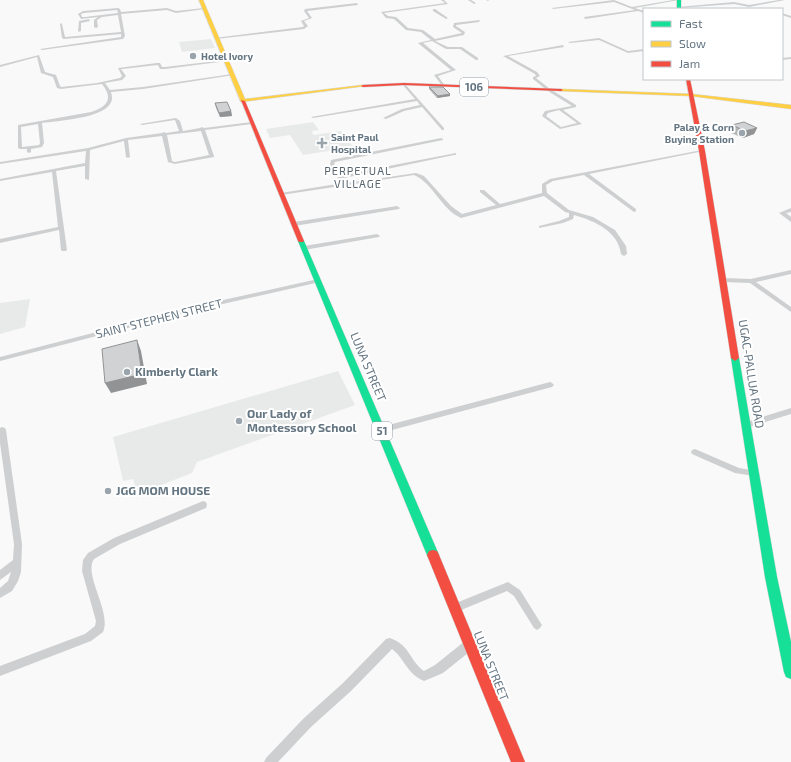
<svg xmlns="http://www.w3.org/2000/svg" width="791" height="762" viewBox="0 0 791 762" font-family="'Exo 2',sans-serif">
	<rect width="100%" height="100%" fill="#f9f9f9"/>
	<!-- built -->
	<path fill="#e8e9e9" d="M211,39L215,48L182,52L179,42Z
		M313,122L319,130L312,131L313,135L341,131L353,147L303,155L290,135L270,138L266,129Z
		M30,299L25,327L0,334V303Z
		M338,371L355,405L197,462L192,473L143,492L137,491L133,479L123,481L113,437Z"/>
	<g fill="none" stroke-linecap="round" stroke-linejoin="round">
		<defs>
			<path id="fast" d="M677,0H681V9H677Z
				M301,239L304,241L439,555L437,559L433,560L429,559L427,555L298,241Z
				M735,355L739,358L777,577L791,642V679L786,677L784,672L765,577L731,358Z"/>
			<path id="slow" d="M199,0H203L245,99L363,85L365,86L241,102Z
				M559,89L691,94L791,105V109L691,96L561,91H559Z"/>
			<path id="jam" d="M686,79H690L705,151L739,358L735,361L731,358L699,151Z
				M404,83L561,89L563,90L561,91L404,85L363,87L361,86L363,85Z
				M241,100L245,101L304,241L303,242H299L298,241Z
				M433,550L437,551L439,555L525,762H511L427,555L429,551Z"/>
		</defs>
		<!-- fast casing -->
		<use href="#fast" stroke="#d5d6d7" stroke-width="1"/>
		<!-- slow casing -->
		<use href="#slow" stroke="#d5d6d7" stroke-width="1"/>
		<!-- jam casing -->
		<use href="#jam" stroke="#d5d6d7" stroke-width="1"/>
		<!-- street -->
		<path fill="#cecfd0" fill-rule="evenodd" d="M441,0H444L448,4L384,13L388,16L396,17L408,28L423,30L435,39L462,33L453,27L454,23L480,20L479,22L456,25V26L465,32L464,35L435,41L448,47H462L478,58V60H476L460,49H446L432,41L423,43L456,70L438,76L445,86L443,87L434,75L451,70L418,43L431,40L421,32L406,30L394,19L386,18L381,12L445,3Z
			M468,0H471L476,3L474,4Z
			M486,0H489L488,1Z
			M614,0L632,7L673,0H679L635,8L644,11V13L638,11L585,19L584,17L635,10L614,2L553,9L552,8Z
			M779,0H785L749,7L734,4L679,8L678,7L734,2L749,5Z
			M357,3L358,5L307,11L312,18L304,21L308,26L304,29L216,39L214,38L303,27L304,26L301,21L309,18L304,11L305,9Z
			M118,8L120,9L121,12L167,8L176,11L204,8L205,9L176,13L167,10L121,14L125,36L123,39L42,50L40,49L121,37V34L64,39L62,38L60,24L61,23L62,24L65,37L121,32L118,15L102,17L97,20L98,27L96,28L94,27V20L98,17L81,19L78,14L83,11ZM117,10L118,13L85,17H82L81,14L84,13Z
			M433,9H435L448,18L446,19L433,11Z
			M782,13L791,16V18L782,15Z
			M89,19L90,21L81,23V31L78,32L79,21Z
			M599,38L628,51L644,49V51L628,53L599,40L570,43L568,42Z
			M563,45L564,47L508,56L537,72L540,76L536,78L550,89L576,105V107L563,110L582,124L560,129L542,116L545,111L572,106L548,91L533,79V77L536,76L535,74L503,56ZM559,110L577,123L561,127L546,116L548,113Z
			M39,55L45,72L56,75L60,86L61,87L97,83L120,78L122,76L118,68L157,63H160L162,67H165L225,60L227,61L165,69H160L158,65L122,69H121L126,76L122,80L105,83L110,90L143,87L232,74L234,75L143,89L111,92C112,96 113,100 110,104C102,118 57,121 42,123L44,143L42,147L31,149V152L29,153L27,152V149H20L18,148V125L91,112C107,107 114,99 102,84L61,89L57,88L53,77L41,73L37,57L0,67V65ZM38,124L40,143L39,145L22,147L21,127Z
			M791,57V59L782,60V58Z
			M404,83L444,128V130H442L422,107L404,111L386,119L383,118L402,109L420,105L417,101L313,118L311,117L415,99L402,84Z
			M176,118L180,121L183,131L200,128L202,127L204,128L252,122L254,123L252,124L205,130L214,156V157L175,164L168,162L162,136L128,140L130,157L128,158L126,157L124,141L90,150L89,180L85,179V166L56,171L67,250L66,251H62L61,250L59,230L0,243V239L58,227L52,172L0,181V179L85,163L86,151L0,164V162L88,148L126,138L162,133L164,132L166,133L179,131L175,120L142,125L140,124ZM201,131L209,155L175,162L172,161L167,135Z
			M441,138L443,139V140L335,162L334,164L342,175L456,153V155H454L344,178L347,183L416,173L424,176L451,206L462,214L496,205L480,192V190H484L500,204L542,193V184L550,179L702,150L704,151L589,174L636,209V211L634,212L584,175L553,181L546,185L547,193L569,210L593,217L615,230L626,246L627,254L624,256L621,254C618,231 595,221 574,215L573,219L563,223L539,228V226L559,221L569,217V213L565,212L544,196L461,218C441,209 433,183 414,175L281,195L279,194L281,193L343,183L338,178L330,164L331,160Z
			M397,206L400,208L399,209L294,226L291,224L294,222Z
			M791,208V212L786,213L791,217V222L779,213Z
			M377,234L380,236L379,237L304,250L301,248L304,246Z
			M791,270V274L756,282L791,307V312L750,283L723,282L720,280L723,278L751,279Z
			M318,279L321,281L320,282L205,308L0,361V357L205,304Z
			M550,382L552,383L554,385L552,387L381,433L378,432L377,430L378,428L381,427Z
			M791,408V414L746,428L743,427L742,425L743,423Z
			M2,427L5,428L6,430L22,544L21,572L18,581L12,591L0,598V588L8,581L11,572L0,580V570L13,560L14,544L0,443V428Z
			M695,449L739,468L757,471L758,473L757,475L754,476L735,473L692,454L691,452L692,450Z
			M203,501L206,502L207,505L206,508L120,544L94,559C83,575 112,612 103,632L91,641L0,676V666L85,634L95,626L96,621L82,571L83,560L88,553L114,538Z
			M508,582L520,590L540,622L542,625L540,628L537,630L534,628L514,596L507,591L454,613L451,611L449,608L451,605Z
			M390,638C410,645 409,660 424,671L435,665L465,641L469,640L473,641L474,645L473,649L443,673L424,681C407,674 405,659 392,649L351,691L311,727L278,762H264L266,758L303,719L343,683L386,639Z"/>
		<!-- fast -->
		<use href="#fast" fill="#16e098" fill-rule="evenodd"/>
		<!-- slow -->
		<use href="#slow" fill="#ffcf43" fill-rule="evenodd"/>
		<!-- jam -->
		<use href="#jam" fill="#f24e42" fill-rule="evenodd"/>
	</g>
	<!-- wall -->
	<path fill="#b3b5b5" d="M429,87L450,94V96L437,98L429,89Z
		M215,103L231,111L232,116L220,117L216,108Z
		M732,125L757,128L754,134L743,138L729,132Z"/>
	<!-- shaded-wall -->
	<path fill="#929394" d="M450,94V96L437,98L438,96Z
		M231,111L232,116L220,117L219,113Z
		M757,128L754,134L743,138L745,131Z
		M137,340L141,351L147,384L111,393L105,383Z"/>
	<!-- building -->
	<path fill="#d0d2d3" stroke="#929394" d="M429,87H443L450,94L438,96Z
		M227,102L231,111L219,113L215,103Z
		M744,122L757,128L745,131L732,125Z
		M137,340L142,374L105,383L102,349Z"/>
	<!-- markers -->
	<g fill="#99a4ac" stroke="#fff" stroke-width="1.5">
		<circle cx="193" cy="56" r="4"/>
		<circle cx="742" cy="133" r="4"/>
		<path d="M320 137h4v4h4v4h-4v4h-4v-4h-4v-4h4z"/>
		<circle cx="127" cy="372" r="4"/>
		<circle cx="239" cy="421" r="4"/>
		<circle cx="108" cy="491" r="4"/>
	</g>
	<g text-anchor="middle" stroke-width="4" stroke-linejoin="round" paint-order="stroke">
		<!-- far-poi labels -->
		<g font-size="10" font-weight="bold" fill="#657683" stroke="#fff" text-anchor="start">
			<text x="201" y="60">Hotel Ivory</text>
			<text x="734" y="131" text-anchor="end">Palay &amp; Corn<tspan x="734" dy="12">Buying Station</tspan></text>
			<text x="331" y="141">Saint Paul<tspan x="331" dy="12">Hospital</tspan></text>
		</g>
		<!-- shield labels -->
		<g fill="#fff" stroke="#939fa8" stroke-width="1">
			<rect x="460" y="78" width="28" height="18" rx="3"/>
			<rect x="372" y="422" width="20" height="18" rx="3"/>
		</g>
		<g font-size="11" font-weight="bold" fill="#657683">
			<text x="474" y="91">106</text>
			<text x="382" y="435">51</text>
		</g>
		<!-- far-neighbourhood labels -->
		<g font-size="11" letter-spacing="1" fill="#57646e" stroke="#fff">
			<text x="358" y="175">PERPETUAL<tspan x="358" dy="13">VILLAGE</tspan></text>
		</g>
		<!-- street labels -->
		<g font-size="12" fill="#657683" stroke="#fff">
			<text transform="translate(159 319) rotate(-14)" y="4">SAINT STEPHEN STREET</text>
			<text transform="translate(368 367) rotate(67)" y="4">LUNA STREET</text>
			<text transform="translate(751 374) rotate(81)" y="4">UGAC-PALLUA ROAD</text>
			<text transform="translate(491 666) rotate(68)" y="4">LUNA STREET</text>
		</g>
		<!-- poi labels -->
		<g font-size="12" font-weight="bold" fill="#657683" stroke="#fff" text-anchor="start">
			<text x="135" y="376">Kimberly Clark</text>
			<text x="247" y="418">Our Lady of<tspan x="247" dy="14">Montessory School</tspan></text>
			<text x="116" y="495">JGG MOM HOUSE</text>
		</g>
	</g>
	<!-- legend -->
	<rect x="643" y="8" width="140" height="72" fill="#ffffff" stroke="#c1c8cd"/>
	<rect x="651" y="21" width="20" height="6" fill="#16e098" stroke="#c1c8cd"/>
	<text x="679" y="28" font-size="12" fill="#657683">Fast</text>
	<rect x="651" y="41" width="20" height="6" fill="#ffcf43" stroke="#c1c8cd"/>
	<text x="679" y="48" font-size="12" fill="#657683">Slow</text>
	<rect x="651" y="61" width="20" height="6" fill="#f24e42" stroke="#c1c8cd"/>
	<text x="679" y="68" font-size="12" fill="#657683">Jam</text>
</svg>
